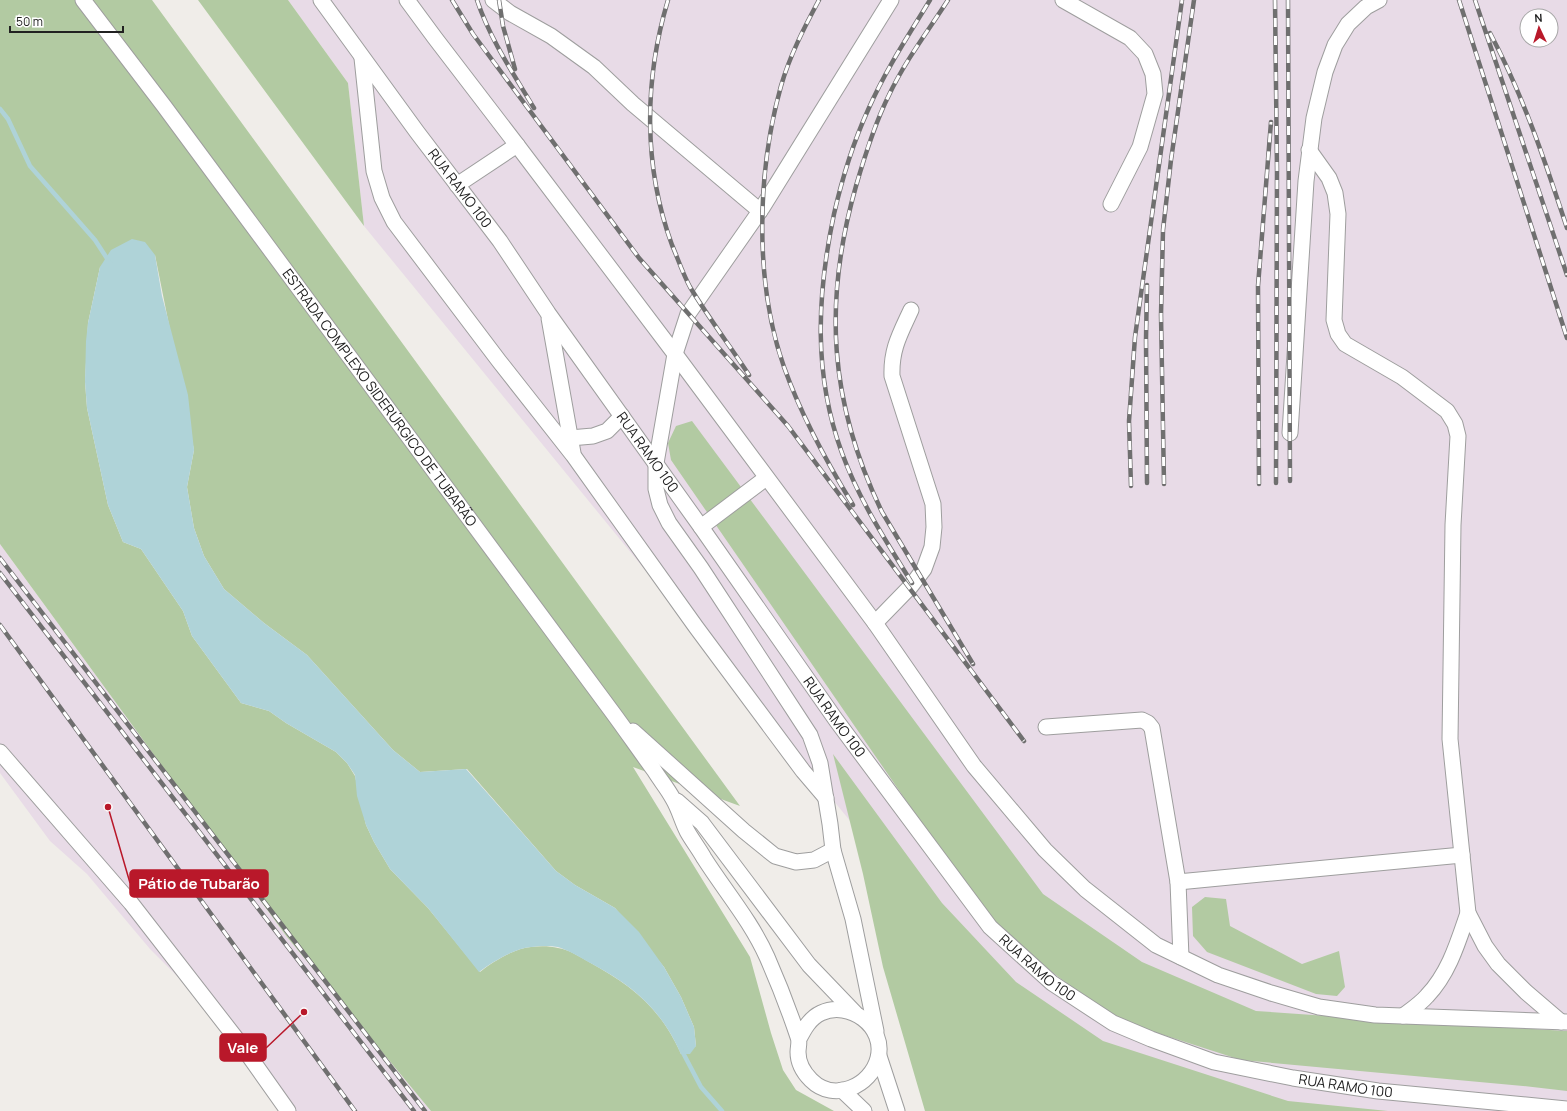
<svg xmlns="http://www.w3.org/2000/svg" width="1567" height="1111" viewBox="0 0 1567 1111" font-family="Manrope,sans-serif">
	<rect width="100%" height="100%" fill="#f0ede9"/>
	<!-- industrial -->
	<path fill="#e8dbe7" fill-rule="evenodd" d="M288,0H1567V1111H1239L1025,1035L364,226L348,83ZM1527,16H1551V40H1527Z
		M0,544L287,937L431,1111H284L218,1017L150,949L87,874L50,841L0,773Z"/>
	<!-- forest -->
	<path fill="#b2caa2" fill-rule="evenodd" d="M0,0H152L740,806L633,767L750,957L771,1033L783,1070L796,1090L834,1111H431L287,937L0,544ZM155,255L194,450L187,487L194,528L204,556L224,589L264,623L307,655L393,750L420,772L467,769L556,871L575,885L615,908L664,967L681,997L694,1027L696,1046L681,1054C660,1007 632,986 589,962C580,957 568,949 558,948C550,946 540,946 531,947C515,948 492,962 480,972L428,908L390,869L374,842L366,825L355,776L347,763L336,752L286,723L269,711L241,703L192,636L183,611L141,549L123,542L108,505L87,408L85,382L88,323L100,267Z
		M198,0H288L348,83L364,226Z
		M692,421L1043,894L1142,962L1256,1011L1427,1023L1567,1031V1091L1523,1086L1241,1060L1114,1019L994,928L671,460L668,443L676,426Z
		M833,754L942,903L1016,982L1103,1041L1288,1101L1388,1111H925L883,967L863,874Z
		M1205,897L1226,899L1230,926L1302,964L1339,951L1345,987L1337,996L1316,994L1207,952L1193,936L1192,907Z"/>
	<!-- water -->
	<path fill="#afd3d8" d="M132,239L145,242L155,255L162,296L188,395L194,450L187,487L194,528L204,556L224,589L264,623L307,655L393,750L420,772L466,769L556,871L575,885L615,908L639,932L664,967L681,997L694,1027L696,1046L690,1054H681C662,1011 635,987 594,965C583,959 572,952 561,948C553,945 539,946 531,947C515,948 492,962 479,972L428,908L390,869L374,842L366,825L357,796L355,775L347,763L336,752L286,723L269,711L241,703L192,636L183,611L141,549L123,542L108,505L87,408L85,382L86,341L88,323L100,267L111,250Z"/>
	<g fill="none" stroke-linecap="round" stroke-linejoin="round">
		<!-- stream -->
		<path stroke="#afd3d8" stroke-width="4.5" d="M0,109L8,119L30,166L95,240L110,263
			M681,1049L701,1087L722,1111"/>
		<defs>
			<g id="minor">
				<path id="s1" d="M83,0L164,106L613,713C627,732 640,751 654,770C660,780 668,789 673,799C679,809 682,821 687,831C692,840 699,849 704,858C725,891 751,921 767,957C778,982 789,1010 798,1037C800,1042 798,1047 798,1052C798,1063 804,1073 811,1080C834,1103 871,1086 878,1058C886,1026 849,1000 821,1013C810,1018 804,1029 799,1039"/>
				<path id="s2" d="M321,0L417,132L500,241L548,313L701,527L836,720L990,927L1052,983L1113,1023L1151,1039L1214,1062L1293,1078L1378,1091L1567,1109"/>
				<path d="M407,0L435,38L517,145L675,354L875,623L974,766L1045,850L1085,889L1156,945L1218,975L1271,993L1319,1007L1375,1015L1567,1022"/>
				<path d="M493,0L510,13L551,36L594,67L633,104L760,211"/>
				<path d="M1063,0L1130,38L1145,54L1153,74L1155,94L1140,147L1111,204"/>
				<path d="M362,58L374,171L382,198L394,222L499,361L573,455L696,627L803,771L826,798"/>
				<path d="M1309,150L1329,178L1335,193L1338,214L1334,320L1338,334L1345,344L1402,377L1447,411L1455,424L1458,436L1453,525L1450,739L1468,913L1485,946L1498,964L1526,992L1561,1022"/>
				<path d="M457,185L517,145"/>
				<path d="M549,318L573,453"/>
				<path d="M1290,433L1306,181L1314,118L1325,72L1335,45L1348,24L1366,7L1379,0"/>
				<path d="M570,438L593,436L607,431L622,416"/>
				<path d="M701,527L766,478"/>
				<path d="M875,623L911,586L924,569L932,547L934,527L933,504L892,376C891,349 900,334 911,310"/>
				<path d="M1046,727L1142,720L1148,723L1152,728L1178,882L1462,855"/>
				<path d="M633,731L744,831L775,856L796,862L814,860L833,850L830,824L820,763L810,735L701,568L669,523L660,505L656,489V463L675,354L688,314L762,208L891,0"/>
				<path d="M0,752L131,903L242,1046L288,1111"/>
				<path d="M677,801L702,823L809,965L855,1013"/>
				<path d="M833,850L853,919L876,1031"/>
				<path d="M1178,882L1181,957"/>
				<path d="M1403,1016C1411,1010 1420,1004 1427,996C1449,973 1458,942 1468,913"/>
				<path d="M879,1056L897,1111"/>
				<path d="M842,1090L864,1111"/>
			</g>
		</defs>
		<!-- minor casing -->
		<use href="#minor" stroke="#9e9e9e" stroke-width="17"/>
		<!-- minor -->
		<use href="#minor" stroke="#fff" stroke-width="15"/>
		<defs>
			<path id="rail" d="M452,0L473,34L639,258L788,426L1024,741
				M477,0C490,39 513,73 534,108
				M499,0L503,26L515,69
				M668,0C644,80 643,166 672,245C678,259 683,274 690,287C708,317 730,346 749,375
				M819,0C804,28 790,55 781,86C757,172 754,282 784,367C801,415 826,461 853,505
				M948,0C928,31 905,61 889,95C875,123 865,155 856,186C823,302 829,402 882,512L973,664
				M1275,0L1277,170L1276,483
				M1288,0L1290,481
				M1459,0L1567,338
				M1475,0L1567,275
				M1490,33C1523,95 1545,161 1567,228
				M1147,285L1146,339L1147,483
				M1164,484L1161,315L1163,230L1171,160L1194,0
				M1259,484L1258,286L1271,122
				M1131,486L1129,421L1135,337L1182,0
				M0,558L425,1111
				M0,573L414,1111
				M912,583C886,541 859,500 842,453C813,374 817,295 834,214C842,179 853,143 868,110C885,71 908,36 930,0
				M0,625L355,1111"/>
		</defs>
		<!-- rail casing -->
		<use href="#rail" stroke="#6f6f6f" stroke-width="4.5"/>
		<!-- rail -->
		<use href="#rail" stroke="#fff" stroke-width="3" stroke-dasharray="9" stroke-linecap="butt"/>
	</g>
	<g text-anchor="middle" stroke-width="3.5" stroke-linejoin="round" paint-order="stroke">
		<!-- street labels -->
		<g font-size="14" fill="#212121" stroke="#fff">
			<text dy="5" stroke="none"><textPath href="#s2" startOffset="234">RUA RAMO 100</textPath></text>
			<text dy="5" stroke="none"><textPath href="#s1" startOffset="496">ESTRADA COMPLEXO SIDERÚRGICO DE TUBARÃO</textPath></text>
			<text dy="5" stroke="none"><textPath href="#s2" startOffset="558">RUA RAMO 100</textPath></text>
			<text dy="5" stroke="none"><textPath href="#s2" startOffset="882">RUA RAMO 100</textPath></text>
			<text dy="5" stroke="none"><textPath href="#s2" startOffset="1206">RUA RAMO 100</textPath></text>
			<text dy="5" stroke="none"><textPath href="#s2" startOffset="1542">RUA RAMO 100</textPath></text>
		</g>
	</g>
	<!-- callouts -->
	<path fill="none" stroke="#b9182a" stroke-width="1.5" d="M108 807L130 883M304 1012L266 1048"/>
	<g fill="#b9182a" stroke="#fff" stroke-width="1.5">
		<circle cx="108" cy="807" r="4"/>
		<circle cx="304" cy="1012" r="4"/>
	</g>
	<g fill="#b9182a" stroke="#b9182a" stroke-width="1.5">
		<rect x="130" y="870" width="138" height="27" rx="4"/>
		<rect x="220" y="1034" width="46" height="27" rx="4"/>
	</g>
	<g font-size="15" text-anchor="middle" font-weight="bold" fill="#fff">
		<text x="199" y="889">Pátio de Tubarão</text>
		<text x="243" y="1053">Vale</text>
	</g>
	<!-- north arrow -->
	<g transform="translate(1539 28) rotate(356)"><circle r="19" fill="#ffffff" stroke="#a6a6a6"/>
	<path d="M0-3L7 15L0 10L-7 15Z" fill="#b9182a"/>
	<text y="-6" font-size="11" font-weight="bold" text-anchor="middle" fill="#212121">N</text>
	</g>
	<!-- scale -->
	<path d="M10 26v6h113v-6" fill="none" stroke="#212121" stroke-width="2"/>
	<text x="16" y="26" font-size="12" fill="#212121" stroke="#ffffff" stroke-width="3" paint-order="stroke">50 m</text>
</svg>
